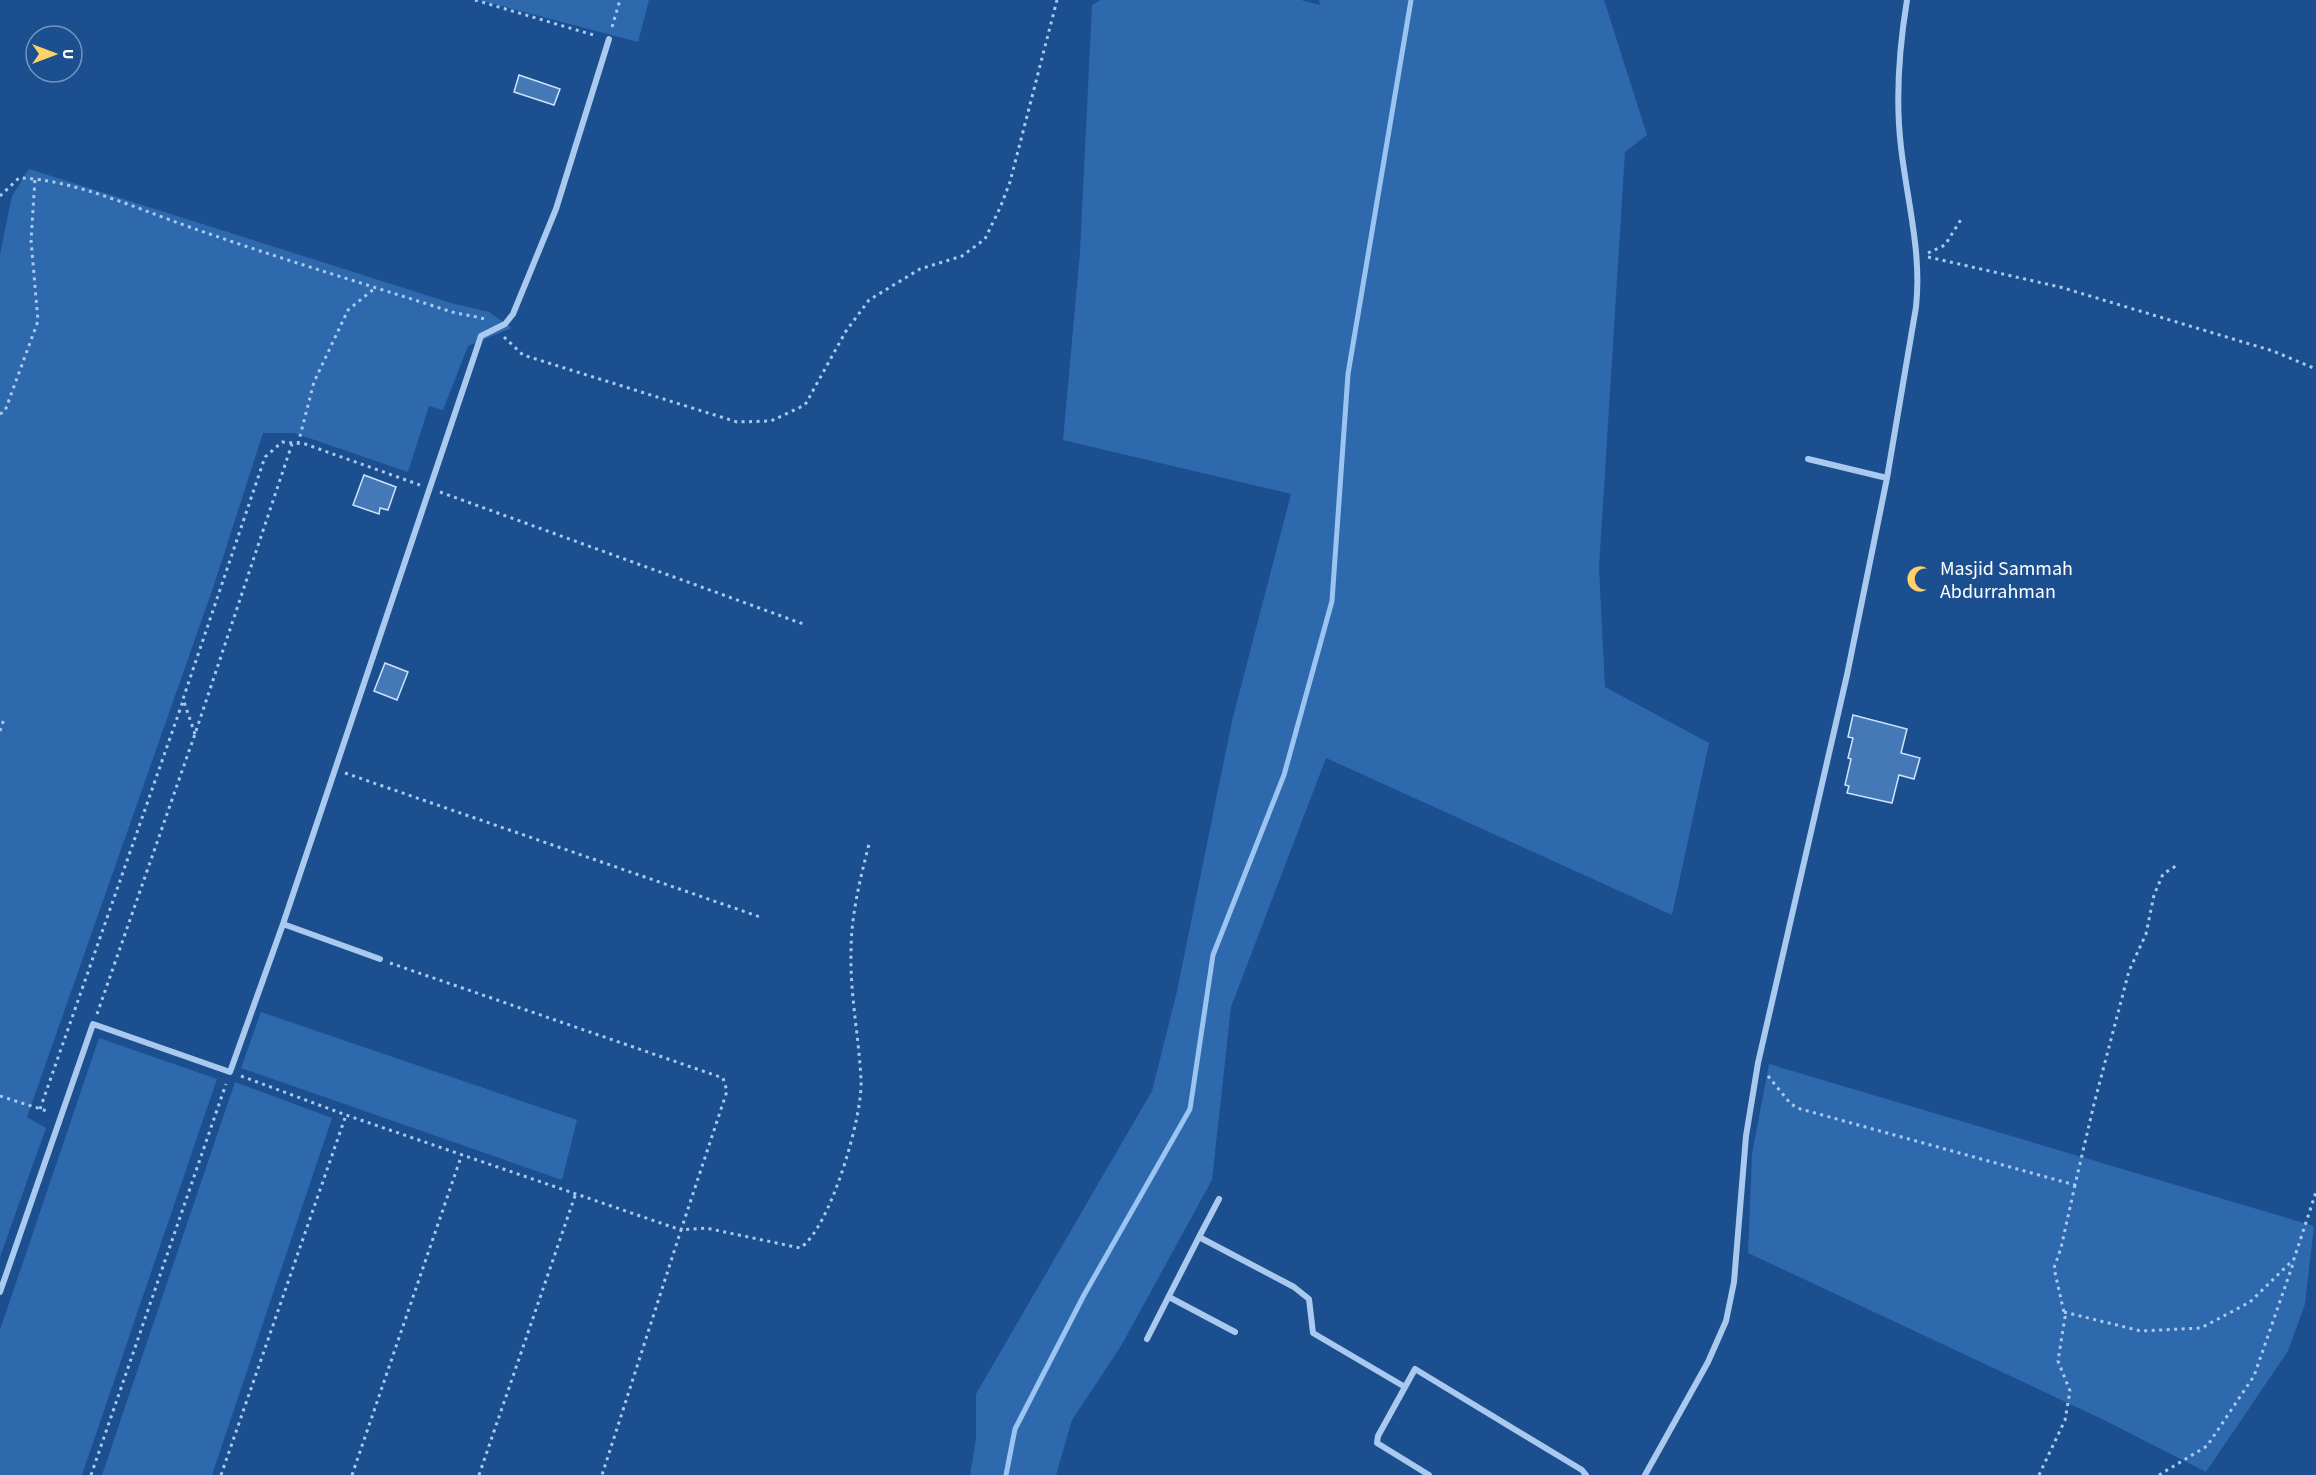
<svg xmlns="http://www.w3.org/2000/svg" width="2316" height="1475" viewBox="0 0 2316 1475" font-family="'Source Sans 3',sans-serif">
	<rect width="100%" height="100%" fill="#1b4f8f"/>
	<!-- green -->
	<path fill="#2e69ad" d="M479,0H649L638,42Z
		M1101,0H1301L1320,5L1319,0H1604L1647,135L1625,152L1599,568L1605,687L1709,743L1672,915L1326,758L1231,1007L1212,1180L1121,1346L1072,1420L1056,1475H970L976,1439V1394L1152,1091L1177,991L1232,721L1291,494L1063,440L1080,252L1092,5Z
		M29,169L451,303L489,312L512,328L468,346L443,410L429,406L408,472L294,433H263L214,585L27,1117L46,1128L0,1257V254L12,196Z
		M261,1012L577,1120L562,1180L241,1068Z
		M99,1038L217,1079L82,1475H0V1330Z
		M1769,1064L2314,1226L2305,1304L2288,1351L2206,1472L2102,1419L1748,1253L1752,1154Z
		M235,1082L332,1118L212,1475H102Z"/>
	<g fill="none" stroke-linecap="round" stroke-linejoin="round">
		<!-- stream -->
		<path stroke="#9cc4f0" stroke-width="5" d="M1006,1475L1015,1429L1084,1295L1190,1109L1213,955L1284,775L1332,601L1348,374L1411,0"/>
	</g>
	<!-- building -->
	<path fill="#4478b7" stroke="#cfe3fa" stroke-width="1.5" d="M519,75L560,89L554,105L514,92Z
		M364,475L396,487L388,510L380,508L379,514L353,505Z
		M385,663L408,672L397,700L374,691Z
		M1853,715L1907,729L1901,753L1920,758L1914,779L1899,775L1892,803L1847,793L1849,786L1845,785L1851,759L1848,758L1853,738L1848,737Z"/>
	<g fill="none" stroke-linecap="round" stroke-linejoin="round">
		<!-- path -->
		<path stroke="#a9c9ee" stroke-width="3" stroke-dasharray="3 4.5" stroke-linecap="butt" d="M475,0L597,36
			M612,27L620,0
			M0,196L19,178C75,179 147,213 201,231C284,260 369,285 452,312C464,315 476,316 488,320
			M1928,253L1945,245L1962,218
			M1928,257L2060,287L2273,351L2316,369
			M504,337L523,355L737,422L771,421L805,405L846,331L869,300L920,269L962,256L985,239L1000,208L1010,182L1057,0
			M0,414L5,411L38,321L31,240L35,179
			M298,444L314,382L348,310L375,288
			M440,492L806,625
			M0,731L4,719
			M195,734L183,699L265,457L282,442L305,444L420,485
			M345,773L763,918
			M390,963L723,1078L727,1091L681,1230L706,1228L800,1248C830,1229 863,1116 861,1080C859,1037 850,995 851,952C851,915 860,880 869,844
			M97,1014L195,734L292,444
			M241,1076L346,1115L681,1230L602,1475
			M1768,1076L1790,1103L1797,1108L2075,1185L2094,1104L2129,971L2146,934L2154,895L2163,874L2179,864
			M0,1096L50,1112
			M40,1109L183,701
			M2064,1312L2141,1331L2201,1328L2250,1302L2294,1259L2316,1192
			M91,1475L226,1084
			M221,1475L346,1115
			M352,1475L462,1154
			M479,1475L576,1193
			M2039,1475L2065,1420L2070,1391L2058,1361L2065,1317L2054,1268L2061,1248L2075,1185
			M2159,1475L2207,1446L2254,1376L2294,1261"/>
		<!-- street -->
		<path stroke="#a9c9ee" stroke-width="6" d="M1808,459L1887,478
			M283,924L380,959
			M1199,1237L1219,1199
			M0,1292L93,1024L230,1072L283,924L481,336L505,324L513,314L556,209L609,39
			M1169,1297L1235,1332
			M1147,1339L1199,1237L1294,1287L1309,1299L1313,1333L1405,1387
			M1429,1475L1377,1443L1378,1436L1415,1369L1582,1470L1586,1475
			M1645,1475L1708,1362L1726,1321L1734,1282L1746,1136L1758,1063L1847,675L1887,478L1916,307C1922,252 1907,201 1901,147C1895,97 1899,49 1907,0"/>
	</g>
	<!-- icons -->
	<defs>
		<symbol id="mosque-bare" viewBox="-9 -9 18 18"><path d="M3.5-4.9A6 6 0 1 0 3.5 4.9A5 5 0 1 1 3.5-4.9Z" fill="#ffd166" stroke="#1b4f8f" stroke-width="2.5" paint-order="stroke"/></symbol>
	</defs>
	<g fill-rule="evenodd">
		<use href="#mosque-bare" x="1901" y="560" width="38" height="38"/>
	</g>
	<g text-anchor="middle" stroke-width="4.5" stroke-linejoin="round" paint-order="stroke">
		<!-- poi labels -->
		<g font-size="20" fill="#fff" stroke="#1b4f8f" text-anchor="start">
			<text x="1940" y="575">Masjid Sammah<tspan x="1940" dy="23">Abdurrahman</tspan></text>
		</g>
	</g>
	<!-- north arrow -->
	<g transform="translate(54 54) rotate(90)"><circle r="28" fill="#1b4f8f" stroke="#7695bc" stroke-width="1.5"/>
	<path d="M0-4.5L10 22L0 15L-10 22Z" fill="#ffd166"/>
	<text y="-9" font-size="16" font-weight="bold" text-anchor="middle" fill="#ffffff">U</text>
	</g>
</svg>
